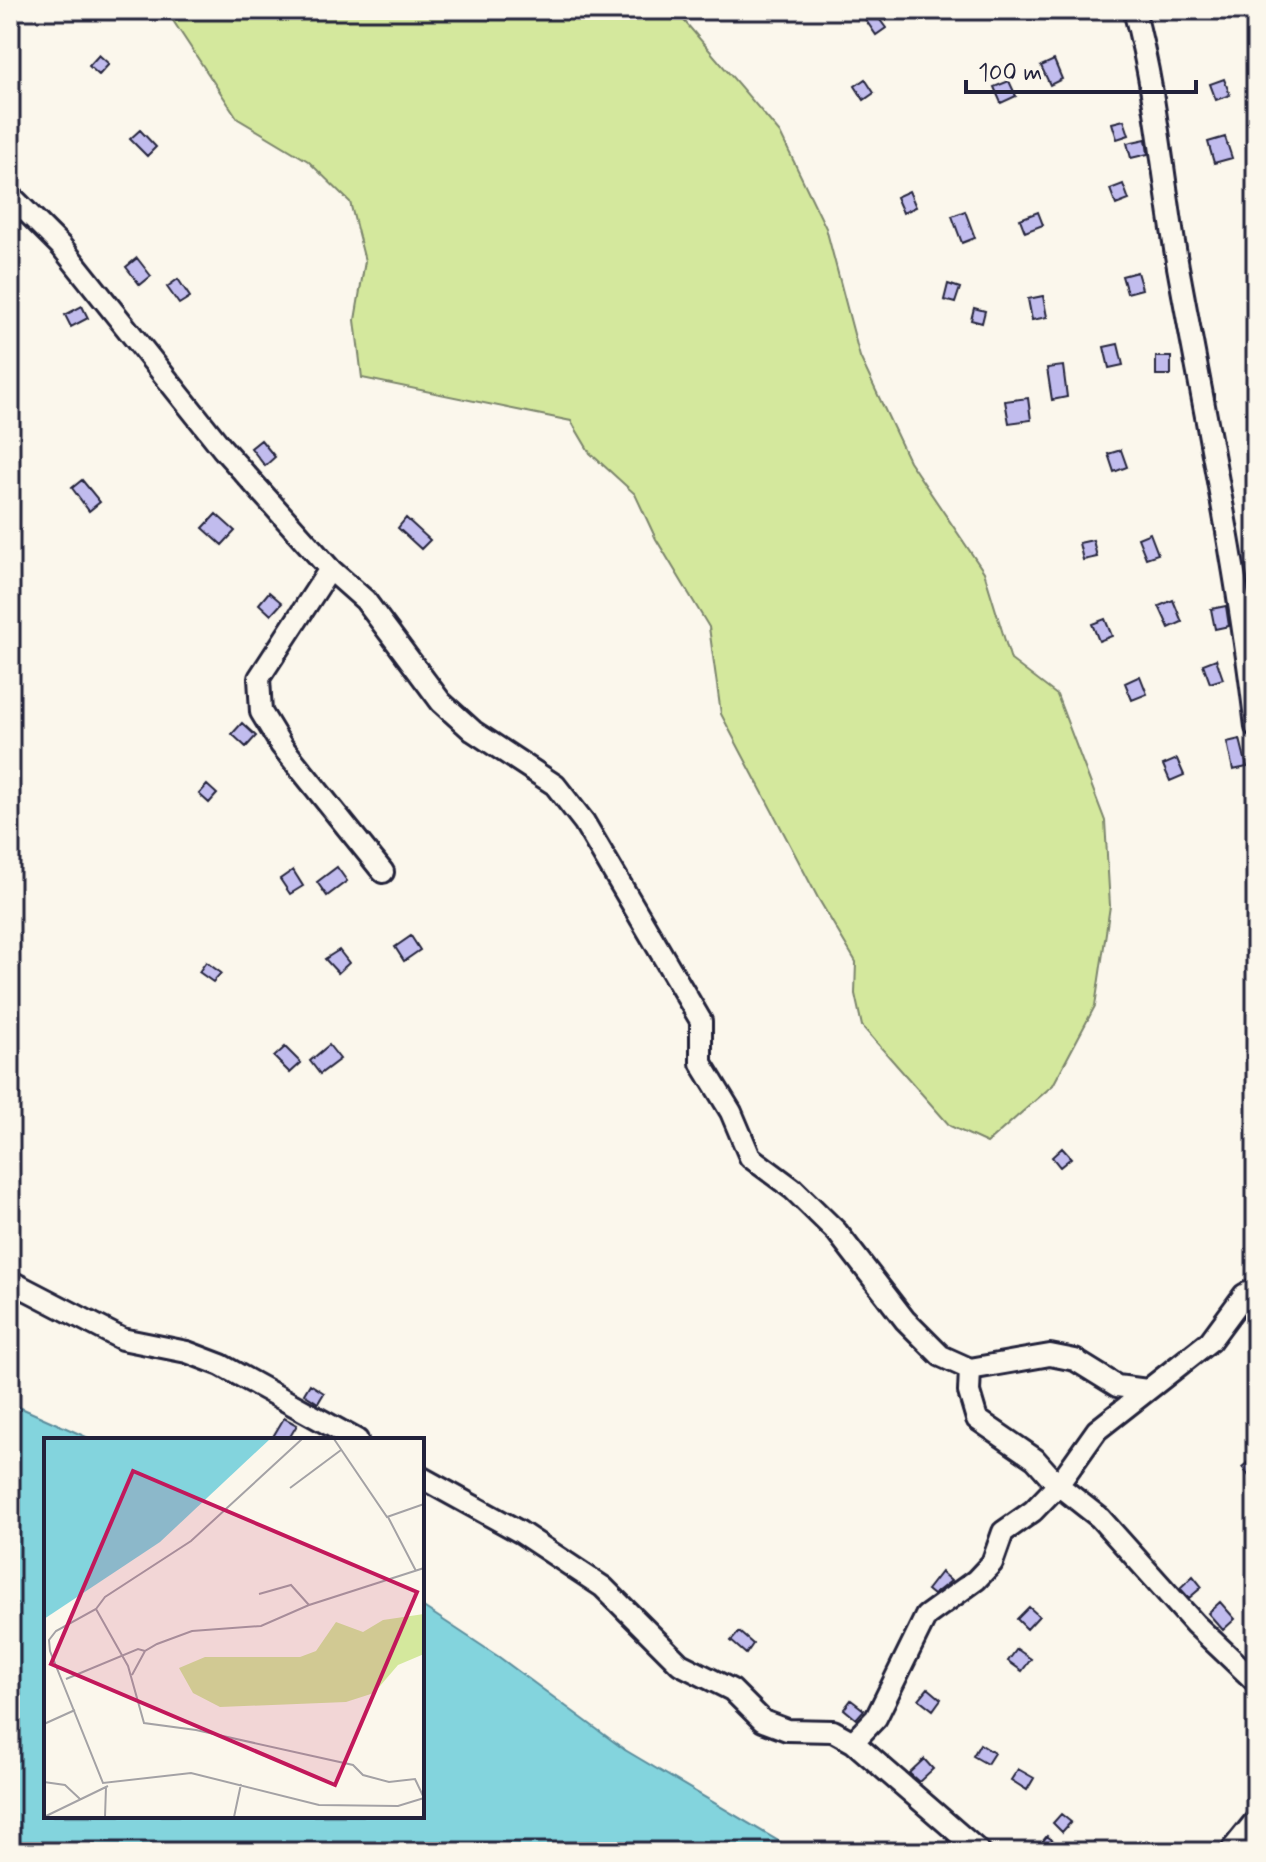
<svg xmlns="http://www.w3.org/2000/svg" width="1266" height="1862" viewBox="0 0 1266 1862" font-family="Mynerve,sans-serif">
	<rect width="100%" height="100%" fill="#fbf7ec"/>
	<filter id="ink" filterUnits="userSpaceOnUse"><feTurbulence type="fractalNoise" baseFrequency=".0125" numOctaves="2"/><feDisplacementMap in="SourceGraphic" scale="16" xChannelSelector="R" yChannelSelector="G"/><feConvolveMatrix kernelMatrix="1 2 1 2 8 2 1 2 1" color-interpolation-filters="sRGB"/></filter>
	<g filter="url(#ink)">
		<!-- green -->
		<path fill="#d4e89d" stroke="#7b856c" stroke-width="2" d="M166,10H675L780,133L826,228L860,357L909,461L984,572L1011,660L1057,695L1105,821L1110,906L1095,1006L1053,1085L987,1143L950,1126L862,1026L855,994L856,962L818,898L721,714L709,627L656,539L635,494L590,453L571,421L362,378L355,320L365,261L350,202L308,161L238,119Z"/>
		<!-- water -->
		<path fill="#83d4dd" stroke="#5c8d9c" stroke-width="2" d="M10,1403L93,1440H46V1816H422V1606L499,1657L625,1750L797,1852H10Z"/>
		<!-- building -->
		<path fill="#c1bcee" stroke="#22223b" stroke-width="2" d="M874,12L886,28L876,35L865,19Z
			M99,55L109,64L99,75L89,66Z
			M1054,60L1062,79L1050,85L1041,66Z
			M865,79L874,93L864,100L855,86Z
			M1224,79L1230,95L1216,100L1210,84Z
			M1009,81L1016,96L1001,103L994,87Z
			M1124,120L1129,135L1117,139L1112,123Z
			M140,130L156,147L147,156L130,139Z
			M1225,137L1232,158L1214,163L1208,142Z
			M1146,139L1148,154L1131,158L1127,143Z
			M1123,184L1129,200L1116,205L1110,189Z
			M909,191L916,207L903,213L896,197Z
			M965,211L975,238L962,243L952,216Z
			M1038,212L1043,225L1025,232L1020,219Z
			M137,258L151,276L140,285L126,267Z
			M1137,272L1142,289L1127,293L1122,276Z
			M178,279L190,297L179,304L167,287Z
			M948,284L960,288L955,303L944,300Z
			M1043,296L1047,317L1032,320L1028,299Z
			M82,306L88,318L71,327L65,315Z
			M974,308L985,311L982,323L971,320Z
			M1118,344L1123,365L1109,368L1104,347Z
			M1156,357H1171V375H1156Z
			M1063,366L1067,397L1052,400L1047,368Z
			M1028,398L1031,420L1009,423L1005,401Z
			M261,440L275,457L265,466L251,448Z
			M1121,450L1127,467L1114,472L1108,454Z
			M82,480L100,502L89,511L72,488Z
			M216,514L235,531L222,545L203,528Z
			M406,518L430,540L421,549L398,528Z
			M1150,533L1158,554L1146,558L1138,538Z
			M1093,540L1097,557L1083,560L1079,543Z
			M269,592L282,603L271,615L259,604Z
			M1173,600L1182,622L1169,628L1159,606Z
			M1226,606L1229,626L1215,629L1211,609Z
			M1105,619L1112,636L1099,641L1092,624Z
			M1216,659L1223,679L1210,683L1203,664Z
			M1140,676L1147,694L1132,700L1125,683Z
			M242,723L256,736L246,747L232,734Z
			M1240,739L1247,767L1233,770L1227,742Z
			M1177,759L1184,775L1170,781L1163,765Z
			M207,785L217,794L209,803L199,794Z
			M337,867L347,881L327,896L317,882Z
			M293,870L303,886L290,894L280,879Z
			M411,936L420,950L404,961L395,947Z
			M339,950L349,963L338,973L325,959Z
			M206,962L221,973L213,982L199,972Z
			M329,1045L340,1059L320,1074L310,1061Z
			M285,1047L301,1063L290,1073L274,1057Z
			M1062,1148L1071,1158L1060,1167L1052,1157Z
			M310,1384L324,1393L318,1403L304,1394Z
			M284,1418L297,1425L288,1440H271Z
			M1256,1456V1485L1242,1467Z
			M941,1572L951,1581L933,1595L927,1590Z
			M1193,1576L1202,1587L1189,1598L1180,1588Z
			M1220,1602L1235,1619L1223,1630L1208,1613Z
			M1029,1607L1039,1616L1027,1629L1017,1619Z
			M739,1632L753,1644L746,1654L731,1641Z
			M1017,1649L1031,1659L1022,1671L1008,1661Z
			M928,1688L941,1699L933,1710L919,1699Z
			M851,1700L864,1710L856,1719L844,1709Z
			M980,1744L994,1753L987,1764L973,1756Z
			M924,1759L933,1769L919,1782L909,1773Z
			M1018,1769L1034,1778L1027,1790L1011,1780Z
			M1061,1814L1071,1822L1062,1832L1053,1823Z
			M1047,1836L1067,1852H1034Z"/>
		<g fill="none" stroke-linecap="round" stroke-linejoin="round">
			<defs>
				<path id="minor" d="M1134,10C1157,94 1163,181 1178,267C1206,420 1238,572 1256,727
					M10,195L61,246L222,448L330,569L259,678L261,712L281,745L383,872
					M330,569L365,600L441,702L473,731L555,785L584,822L701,1021V1063L731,1112L750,1157L793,1189L837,1232L905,1320L941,1356L970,1369L1050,1355L1075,1360L1117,1386L1147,1390
					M10,1281L122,1339L187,1352L221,1365L357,1440
					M970,1369L969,1392L977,1419L1035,1459L1058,1485L1100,1518L1195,1624L1256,1682
					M422,1478L520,1532L603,1587L680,1664L732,1690L763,1721L787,1730L833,1731L853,1742L980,1852
					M853,1742L876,1718L926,1616L976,1580L992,1563L1003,1532L1033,1511L1058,1485L1097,1430L1210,1341L1244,1295L1256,1288
					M1230,1852L1256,1820"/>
			</defs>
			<!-- minor casing -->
			<use href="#minor" stroke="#22223b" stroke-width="26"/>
			<!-- minor -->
			<use href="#minor" stroke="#fbf7ec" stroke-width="20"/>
		</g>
	</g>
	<!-- overview -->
	<g transform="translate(44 1438)">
		<rect width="380" height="380" fill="#fbf7ec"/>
		<path d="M380,176V216L354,227L330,255L302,264L176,269L149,255L135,230L161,219H256L272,213L292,184L319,194L339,182Z" fill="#d4e89d"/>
		<path d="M0,1H226L116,104L0,181Z" fill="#83d4dd"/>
		<path fill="none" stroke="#a4a2a5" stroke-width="2" d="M258,1L147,103L61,159L52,171L12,193L5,202L6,213L59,345L147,335L275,367L354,368L380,360M290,1L343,79L380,66M246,50L297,12M344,79L372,133M215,156L247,147L265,167L380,130M52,171L84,228L100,285L152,292L309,327L319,337L345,344L371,341L380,360M88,237L101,213L113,206L148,193L217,188L265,167M22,241L94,211L101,213M0,286L31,272M0,344L21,347L36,361M0,379L64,348M61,379L62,349M190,379L197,346"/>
		<path fill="#c2185b" fill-opacity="0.15" stroke="#c2185b" stroke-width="4" d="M89,33L373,154L291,347L7,226Z"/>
		<rect width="380" height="380" fill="none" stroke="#22223b" stroke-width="4"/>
	</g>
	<!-- margin -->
	<rect width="1266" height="1862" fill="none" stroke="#fbf7ec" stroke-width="40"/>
	<rect x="20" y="20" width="1226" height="1822" fill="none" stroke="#22223b" stroke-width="3" filter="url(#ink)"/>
	<!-- scale -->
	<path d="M966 80v12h230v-12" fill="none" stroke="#22223b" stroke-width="4"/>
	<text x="978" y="80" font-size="24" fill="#22223b" stroke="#fbf7ec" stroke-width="6" paint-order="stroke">100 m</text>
</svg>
